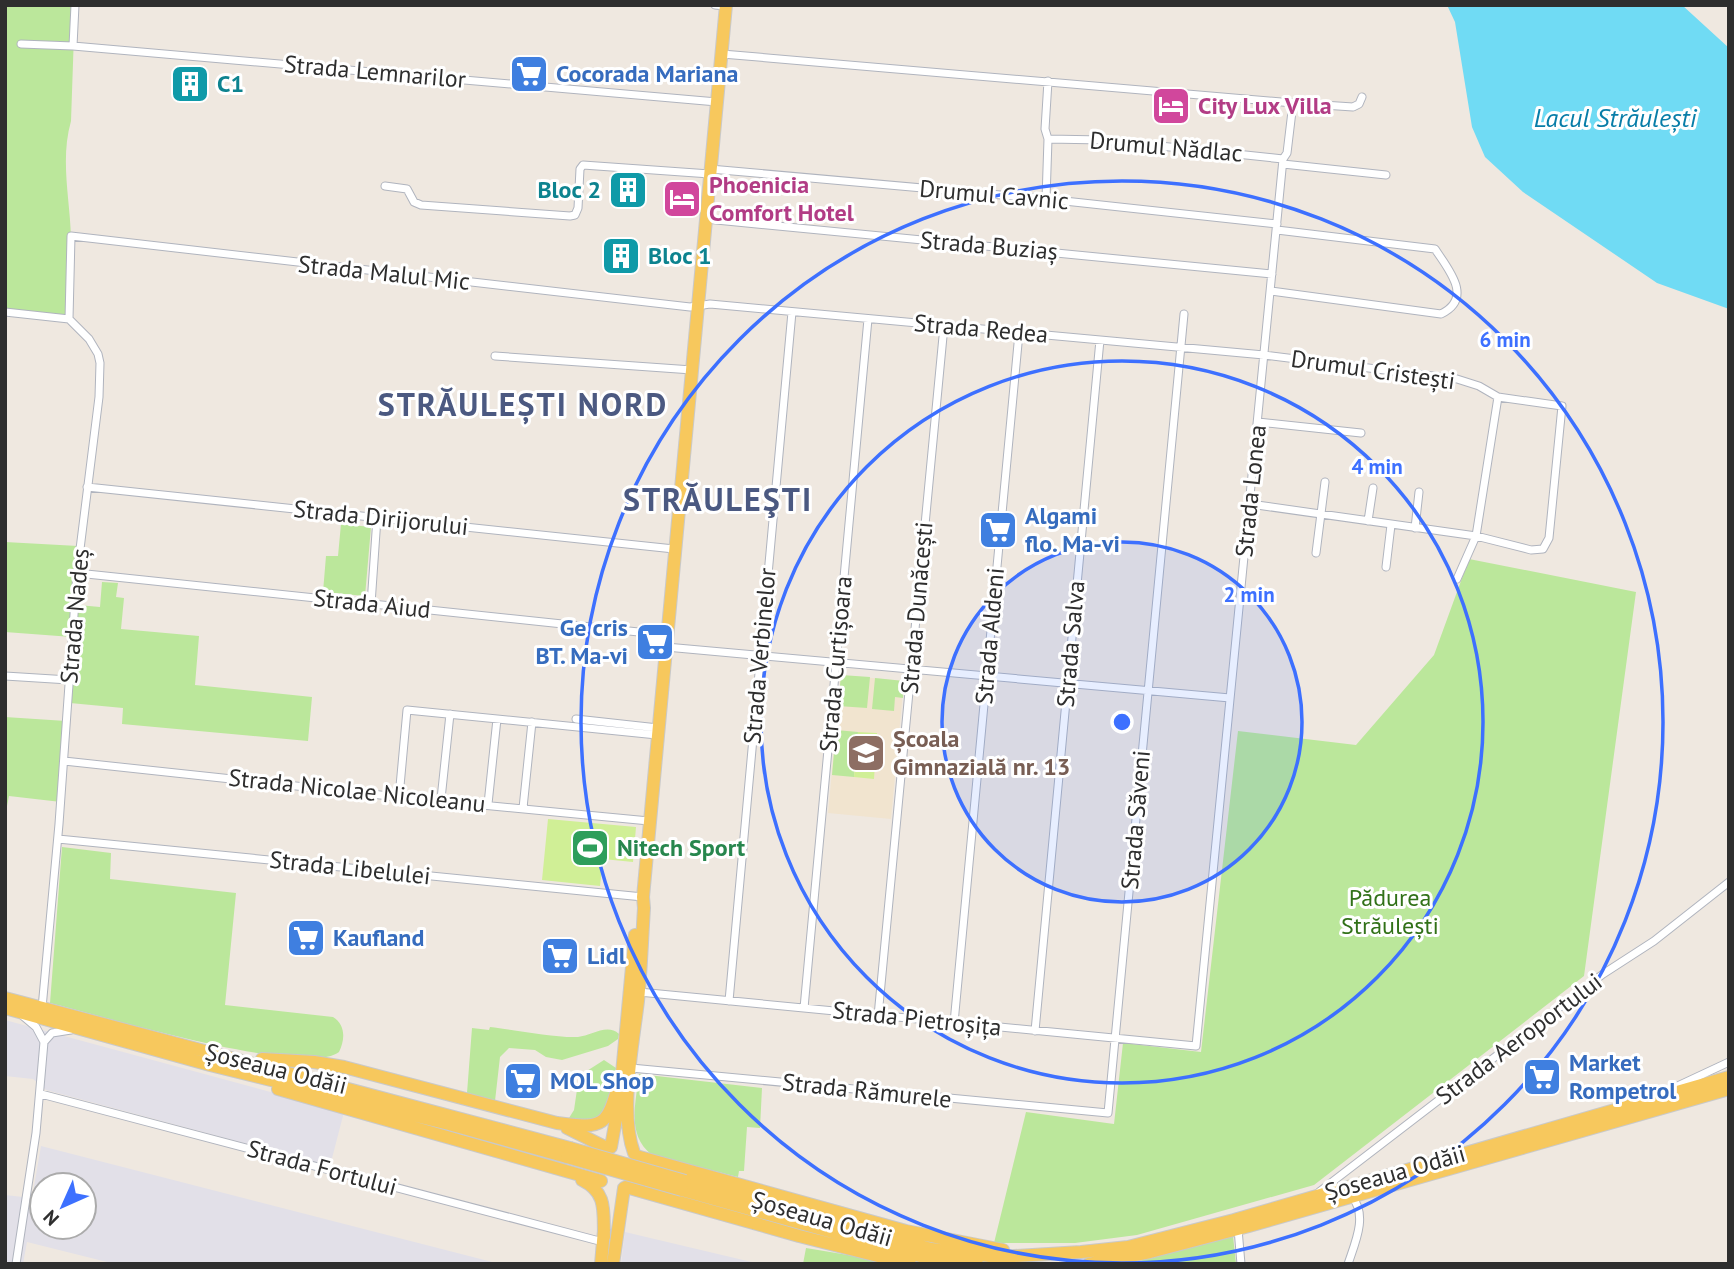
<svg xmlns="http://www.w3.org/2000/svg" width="1734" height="1269" viewBox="0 0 1734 1269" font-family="'PT Sans',sans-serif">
	<rect width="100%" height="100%" fill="#efe8e0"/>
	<!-- industrial -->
	<path fill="#e2e0e8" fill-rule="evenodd" d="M5,1020L344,1112L330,1166L46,1090L33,1079L5,1076Z
		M41,1146L500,1264H115L27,1242L23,1264H5V1195L32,1198ZM42,1185H84V1227H42Z
		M625,1232L760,1264H621Z"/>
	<!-- education -->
	<path fill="#f1e4cf" d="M841,675L904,681L891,819L828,813Z"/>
	<!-- green -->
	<path fill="#bbe79b" d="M5,5H75L71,121C60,160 70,198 71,238C71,265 69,292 69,319L5,312Z
		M341,524L371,527L365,596L323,592L326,556H338Z
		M5,542L78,546L72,637L5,632Z
		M1469,559L1636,592L1584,976L1314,1185L1137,1235L1075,1243H994L1026,1112L1114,1124L1123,1043L1201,1052L1238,731L1356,745L1434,655Z
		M102,582L118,583L116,597L124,598L121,629L199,636L195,685L312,697L308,741L122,724L123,708L70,703L78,605L100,607Z
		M841,675L870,677L867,708L838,706Z
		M875,678L904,681L903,698L895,697L894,711L872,709Z
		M5,717L66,721L61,802L9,796L5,816Z
		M836,730L858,732L854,777L832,775Z
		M62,847L111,853L110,879L236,893L225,1005L333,1017C346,1025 345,1040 339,1052C306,1078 98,1015 50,1003Z
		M490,1027C515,1030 555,1038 578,1037C591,1036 607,1023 619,1034L618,1039L608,1046L562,1060L546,1057L535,1050L509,1048L500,1057L495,1101L467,1093L472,1028L489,1030Z
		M604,1060L616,1068C612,1085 612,1116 591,1121C585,1123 575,1119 569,1118L574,1110L579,1076Z
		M639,1074L762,1088L760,1128L747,1127L744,1171H739L738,1177L652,1155C626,1135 636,1103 639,1074Z
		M1233,1236L1236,1264H1126Z
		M806,1248L902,1264H803Z"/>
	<!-- pitch -->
	<path fill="#d0ef96" d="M858,732L877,733L874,779L854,777Z
		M548,819L636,827L633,862L603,859L600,886L542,880Z"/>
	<!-- water -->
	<path fill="#70dbf4" d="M1447,5H1682L1729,48V309L1657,283L1523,192L1485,157L1472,127L1455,22Z"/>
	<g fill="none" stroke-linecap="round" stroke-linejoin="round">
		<defs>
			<path id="minor" d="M715,5L726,6
				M21,44L73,46L717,102
				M73,46L75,5
				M722,54L1293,103L1353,107L1359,104L1362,97
				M1048,139L1103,140L1283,159
				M1283,164L1386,175
				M710,169L1046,199L1277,224
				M385,186L407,189L414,202L421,205L570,216L575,215L578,208L580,169L583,165L710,174
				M1046,199L1048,139L1045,129L1048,81
				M706,219L1272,274
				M1271,291L1441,314C1474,298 1448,269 1435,249L1277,230
				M5,312L69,319
				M69,319L71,236L690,307L710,304L1264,355L1457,379L1479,386L1498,397L1562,406L1549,538L1543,549L1531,550L1476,536L1250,504
				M495,356L692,370
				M1258,422L1361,433
				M87,487L674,549
				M1368,521L1373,488
				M1415,528L1419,492
				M1316,553L1325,482
				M1386,567L1391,525
				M77,573L667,635
				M1457,579L1476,536L1498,397
				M371,604L377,518
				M666,647L1230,698
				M5,676L69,680
				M576,719L658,728
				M64,761L399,797L649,821
				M399,797L407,710L657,735
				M441,799L450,714
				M488,804L497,719
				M523,808L532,722
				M58,839L643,897
				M639,992L1196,1046L1283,159L1287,153L1293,103
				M729,1001L792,312
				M42,1008L59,824L77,573L99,397L100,363L98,354L89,339L69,319
				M804,1008L868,319
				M23,1016L36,1027L44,1042
				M878,1016L944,326
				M954,1023L1019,333
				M1035,1031L1100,340
				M631,1068L1108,1113L1184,314
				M1669,1090L1729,1062
				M41,1094L603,1242
				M1319,1192L1603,974L1654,941L1729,882
				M1238,1229L1241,1264
				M16,1264L36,1133L44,1042L52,1033L71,1030
				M1348,1264C1355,1243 1368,1215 1352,1197"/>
			<path id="primary" d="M5,998L570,1148
				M5,1008L210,1065L449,1124L567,1157
				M262,1059L314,1062L344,1067L557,1123C608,1130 607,1124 621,1077
				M621,1084L635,935
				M278,1089L601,1181
				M567,1128L607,1148
				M611,1147L619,1102
				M634,1153C619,1112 633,1044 638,1001C641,970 642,939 644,908L643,897L726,5
				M636,1156L906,1231L1003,1250
				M582,1180C608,1193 603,1212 604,1237
				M685,1181L931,1249L998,1257L1081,1252L1128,1247L1234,1220L1729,1077
				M626,1187L799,1236L910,1264
				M682,1190L911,1254L952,1262L977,1264
				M601,1264L604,1230
				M613,1264L624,1188
				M1089,1264L1150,1252L1249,1226L1729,1089"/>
		</defs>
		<!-- minor casing -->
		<use href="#minor" stroke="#b0b4be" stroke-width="9"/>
		<!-- primary casing -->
		<use href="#primary" stroke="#c9c9c9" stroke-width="14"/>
		<!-- minor -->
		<use href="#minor" stroke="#fff" stroke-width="7"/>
		<!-- primary -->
		<use href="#primary" stroke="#f7c85d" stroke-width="12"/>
		<defs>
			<path id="primary-bridge" d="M570,1148L685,1181
				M567,1157L682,1190"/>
		</defs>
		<!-- primary-bridge casing -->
		<use href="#primary-bridge" stroke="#c9c9c9" stroke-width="14" stroke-linecap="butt"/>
		<!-- primary-bridge -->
		<use href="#primary-bridge" stroke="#f7c85d" stroke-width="12"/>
	</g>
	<!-- distance rings -->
	<circle cx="1122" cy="722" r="180" fill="#3d70ff" fill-opacity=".12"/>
	<g fill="none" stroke="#3d70ff" stroke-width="3.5">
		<circle cx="1122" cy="722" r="180"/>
		<circle cx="1122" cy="722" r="361"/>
		<circle cx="1122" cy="722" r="541"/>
	</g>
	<!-- icons -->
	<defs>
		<symbol id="supermarket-square" viewBox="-11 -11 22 22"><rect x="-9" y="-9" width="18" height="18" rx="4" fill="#3f7fe0" stroke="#fff"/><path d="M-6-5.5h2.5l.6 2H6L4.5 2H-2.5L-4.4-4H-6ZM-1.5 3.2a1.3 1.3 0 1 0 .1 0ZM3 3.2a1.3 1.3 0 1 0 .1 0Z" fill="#fff"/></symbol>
		<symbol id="building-square" viewBox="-11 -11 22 22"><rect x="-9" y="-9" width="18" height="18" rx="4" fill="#0f9aa8" stroke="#fff"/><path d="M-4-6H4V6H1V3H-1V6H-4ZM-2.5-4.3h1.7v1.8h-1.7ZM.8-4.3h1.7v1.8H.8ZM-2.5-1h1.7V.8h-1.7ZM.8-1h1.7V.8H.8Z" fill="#fff"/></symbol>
		<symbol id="hotel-square" viewBox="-11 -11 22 22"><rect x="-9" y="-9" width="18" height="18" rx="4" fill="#d1479c" stroke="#fff"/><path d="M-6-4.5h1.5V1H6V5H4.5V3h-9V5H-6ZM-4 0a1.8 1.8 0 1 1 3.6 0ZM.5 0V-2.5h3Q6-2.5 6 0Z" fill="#fff"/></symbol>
		<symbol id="school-square" viewBox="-11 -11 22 22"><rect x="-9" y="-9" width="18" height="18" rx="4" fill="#8d6e63" stroke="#fff"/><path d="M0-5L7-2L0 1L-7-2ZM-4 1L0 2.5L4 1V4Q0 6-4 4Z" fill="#fff"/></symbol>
		<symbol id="stadium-square" viewBox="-11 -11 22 22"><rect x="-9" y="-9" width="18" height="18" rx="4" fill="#2e9e5b" stroke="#fff"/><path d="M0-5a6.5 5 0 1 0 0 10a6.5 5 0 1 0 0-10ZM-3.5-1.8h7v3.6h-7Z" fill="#fff"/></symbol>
	</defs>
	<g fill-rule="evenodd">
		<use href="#supermarket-square" x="507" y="52" width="44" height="44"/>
		<use href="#building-square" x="168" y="62" width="44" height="44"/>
		<use href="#hotel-square" x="1149" y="84" width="44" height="44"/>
		<use href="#building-square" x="606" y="168" width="44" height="44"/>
		<use href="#hotel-square" x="660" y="177" width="44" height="44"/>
		<use href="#building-square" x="599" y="234" width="44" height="44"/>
		<use href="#supermarket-square" x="976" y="508" width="44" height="44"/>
		<use href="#supermarket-square" x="633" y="620" width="44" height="44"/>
		<use href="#school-square" x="844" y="731" width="44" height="44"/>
		<use href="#stadium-square" x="568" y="826" width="44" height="44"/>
		<use href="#supermarket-square" x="284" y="916" width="44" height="44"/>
		<use href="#supermarket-square" x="538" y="934" width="44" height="44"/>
		<use href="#supermarket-square" x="1520" y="1055" width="44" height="44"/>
		<use href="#supermarket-square" x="501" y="1059" width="44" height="44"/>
	</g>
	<g text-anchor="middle" stroke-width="6" stroke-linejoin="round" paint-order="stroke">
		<!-- street labels -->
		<g font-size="24" fill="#2e2e2e" stroke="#fff">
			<text transform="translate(375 72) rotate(5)" y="8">Strada Lemnarilor</text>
			<text transform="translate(1166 147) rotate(5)" y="8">Drumul Nădlac</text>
			<text transform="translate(994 195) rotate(5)" y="8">Drumul Cavnic</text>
			<text transform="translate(989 246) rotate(5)" y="8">Strada Buziaș</text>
			<text transform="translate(384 273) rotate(6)" y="8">Strada Malul Mic</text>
			<text transform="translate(981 329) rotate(5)" y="8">Strada Redea</text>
			<text transform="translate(1373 370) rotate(8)" y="8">Drumul Cristești</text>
			<text transform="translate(1251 491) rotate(-84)" y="8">Strada Lonea</text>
			<text transform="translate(381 518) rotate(6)" y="8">Strada Dirijorului</text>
			<text transform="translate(372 604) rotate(6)" y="8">Strada Aiud</text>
			<text transform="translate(917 608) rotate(-85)" y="8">Strada Dunăcești</text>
			<text transform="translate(75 616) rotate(-85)" y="8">Strada Nadeș</text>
			<text transform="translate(990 636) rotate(-85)" y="8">Strada Aldeni</text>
			<text transform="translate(1071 644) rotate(-85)" y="8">Strada Salva</text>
			<text transform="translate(760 656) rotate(-85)" y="8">Strada Verbinelor</text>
			<text transform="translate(836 664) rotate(-85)" y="8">Strada Curtișoara</text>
			<text transform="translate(357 791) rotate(6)" y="8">Strada Nicolae Nicoleanu</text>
			<text transform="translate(1136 820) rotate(-85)" y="8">Strada Săveni</text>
			<text transform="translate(350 868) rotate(6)" y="8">Strada Libelulei</text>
			<text transform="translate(917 1019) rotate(6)" y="8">Strada Pietroșița</text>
			<text transform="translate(1519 1039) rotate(-37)" y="8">Strada Aeroportului</text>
			<text transform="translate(276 1069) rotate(14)" y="8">Șoseaua Odăii</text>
			<text transform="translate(867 1091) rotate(6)" y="8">Strada Rămurele</text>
			<text transform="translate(322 1168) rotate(15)" y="8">Strada Fortului</text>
			<text transform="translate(1395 1173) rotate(-16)" y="8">Șoseaua Odăii</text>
			<text transform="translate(822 1219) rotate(16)" y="8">Șoseaua Odăii</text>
		</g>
		<!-- shop labels -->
		<g font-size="24" font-weight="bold" fill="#366cbe" stroke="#fff" text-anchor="start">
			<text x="556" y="82">Cocorada Mariana</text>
			<text x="1025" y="524">Algami<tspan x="1025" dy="28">flo. Ma-vi</tspan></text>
			<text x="628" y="636" text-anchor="end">Ge cris<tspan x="628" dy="28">BT. Ma-vi</tspan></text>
			<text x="333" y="946">Kaufland</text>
			<text x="587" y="964">Lidl</text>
			<text x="1569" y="1071">Market<tspan x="1569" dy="28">Rompetrol</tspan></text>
			<text x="550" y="1089">MOL Shop</text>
		</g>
		<!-- culture labels -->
		<g font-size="24" font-weight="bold" fill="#0d838f" stroke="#fff" text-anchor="start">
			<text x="217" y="92">C1</text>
			<text x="601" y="198" text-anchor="end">Bloc 2</text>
			<text x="648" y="264">Bloc 1</text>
		</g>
		<!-- hotel labels -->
		<g font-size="24" font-weight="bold" fill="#b23c85" stroke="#fff" text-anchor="start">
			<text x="1198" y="114">City Lux Villa</text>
			<text x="709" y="193">Phoenicia<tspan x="709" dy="28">Comfort Hotel</tspan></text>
		</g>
		<!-- education labels -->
		<g font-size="24" font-weight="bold" fill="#785e54" stroke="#fff" text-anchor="start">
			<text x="893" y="747">Școala<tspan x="893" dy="28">Gimnazială nr. 13</tspan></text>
		</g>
		<!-- leisure labels -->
		<g font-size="24" font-weight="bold" fill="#27864d" stroke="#fff" text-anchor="start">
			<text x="617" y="856">Nitech Sport</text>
		</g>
		<!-- park labels -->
		<g font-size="24" fill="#317118" stroke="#fff">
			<text x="1390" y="906">Pădurea<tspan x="1390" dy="28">Străulești</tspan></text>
		</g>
		<!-- water labels -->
		<g font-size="26" font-style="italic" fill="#077da8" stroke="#fff">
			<text x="1615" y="127">Lacul Străulești</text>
		</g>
		<!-- district labels -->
		<g font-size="32" font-weight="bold" letter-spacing="2" fill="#4b5981" stroke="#fff">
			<text x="523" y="416">STRĂULEȘTI NORD</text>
			<text x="718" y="511">STRĂULEŞTI</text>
		</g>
	</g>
	<circle cx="1122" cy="722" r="10" fill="#3d70ff" stroke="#fff" stroke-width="3.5"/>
	<g font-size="21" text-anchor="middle" font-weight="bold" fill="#3d70ff" stroke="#fff" stroke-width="6" stroke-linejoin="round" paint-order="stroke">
		<text x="1505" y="347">6 min</text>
		<text x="1377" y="474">4 min</text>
		<text x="1249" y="602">2 min</text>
	</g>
	<!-- border -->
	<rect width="1734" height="1269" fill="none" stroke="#2e2e2e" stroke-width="14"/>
	<!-- north arrow -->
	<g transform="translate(63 1206) rotate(225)"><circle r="33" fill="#ffffff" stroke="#ababab" stroke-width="2"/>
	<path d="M0-5L12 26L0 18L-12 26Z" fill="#3d70ff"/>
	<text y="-10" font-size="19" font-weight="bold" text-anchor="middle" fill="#2e2e2e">N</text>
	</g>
</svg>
